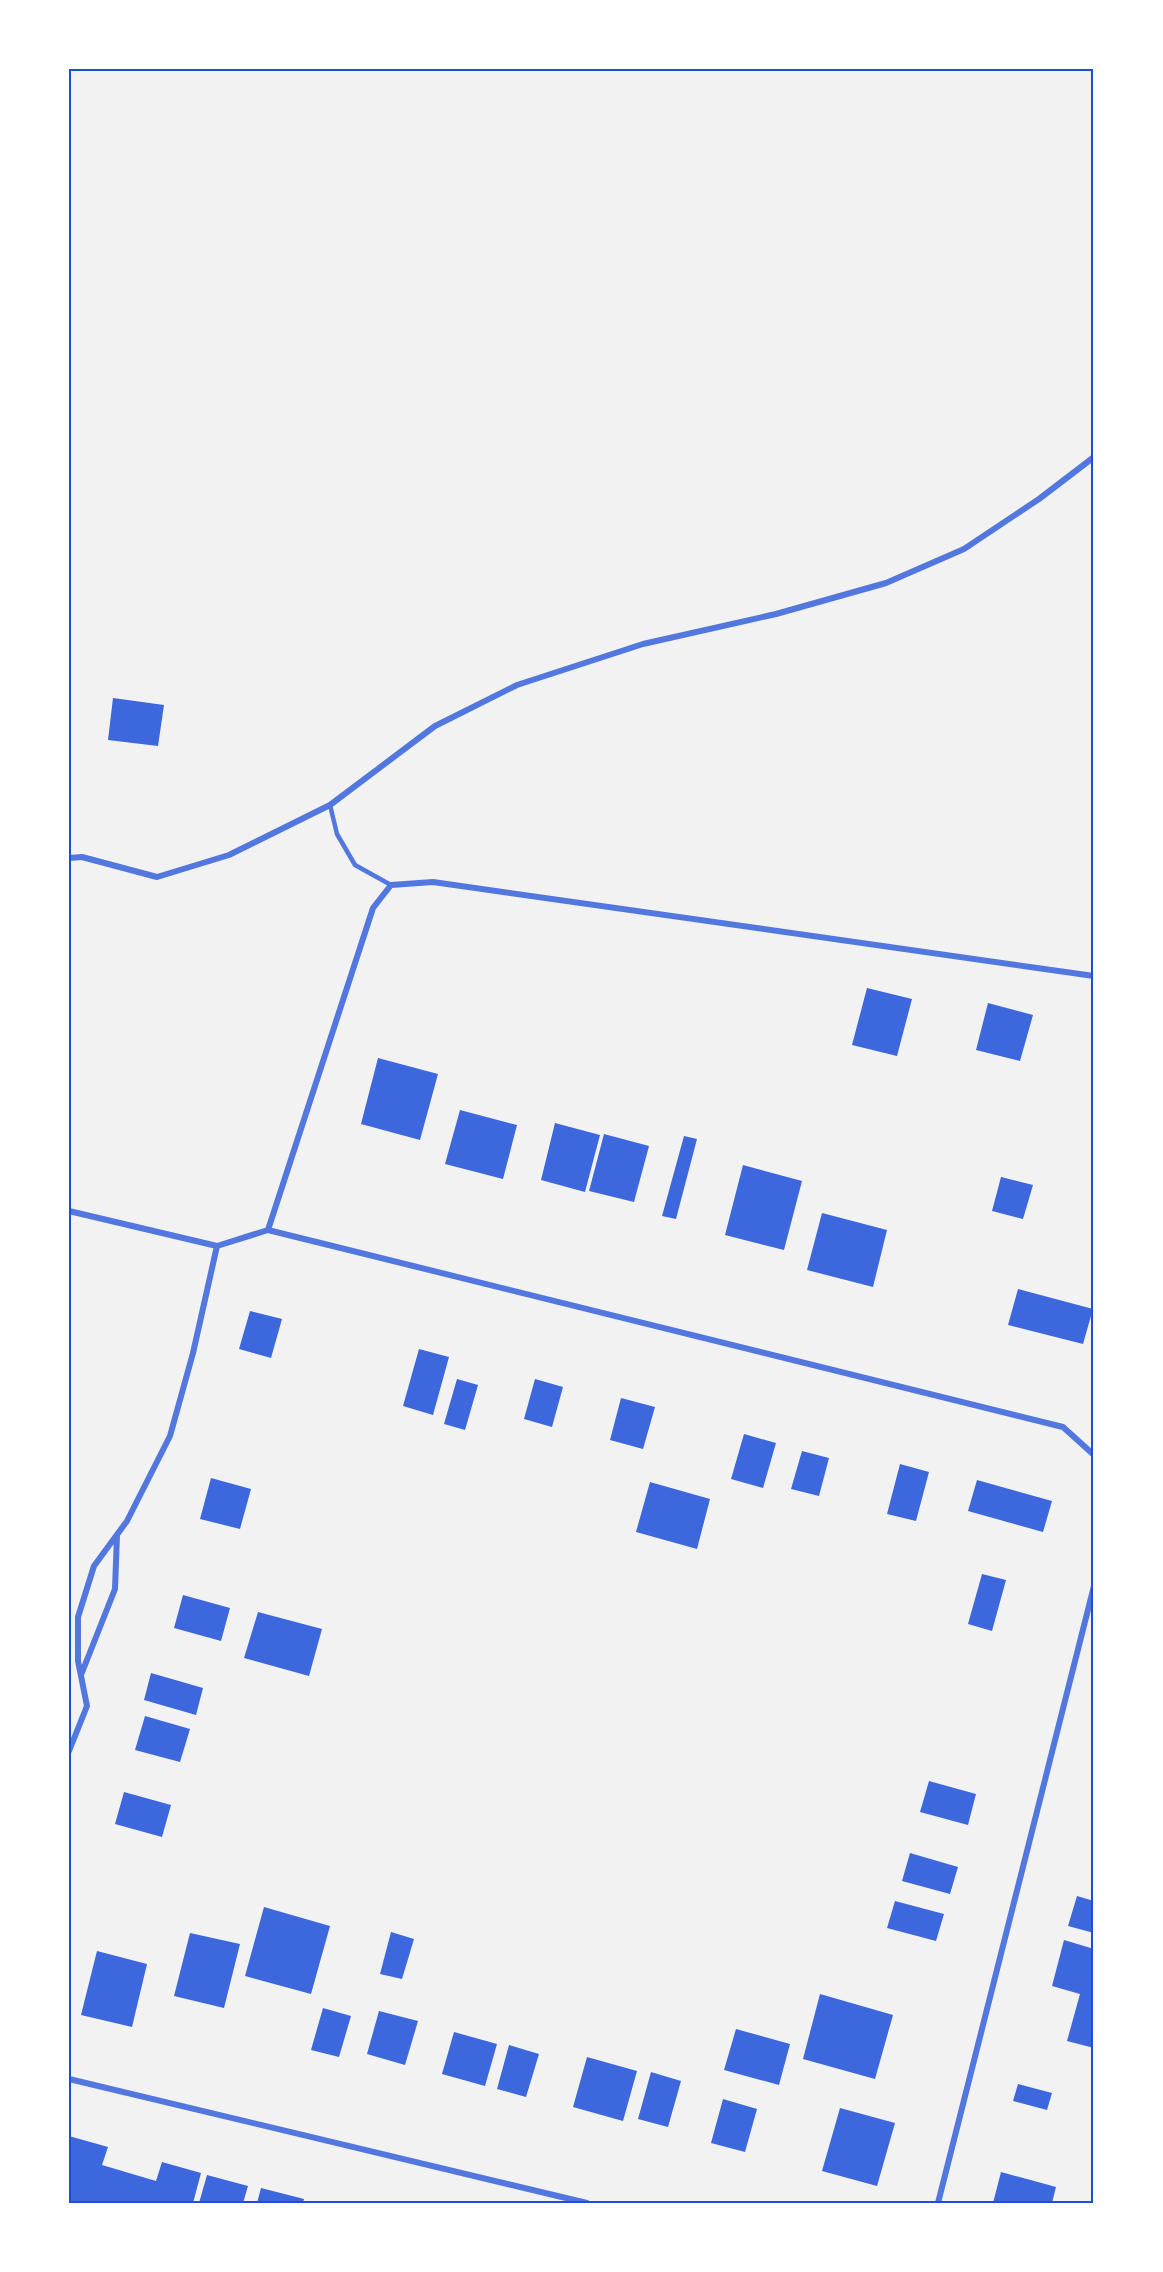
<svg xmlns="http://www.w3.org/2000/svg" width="1163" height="2272" viewBox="0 0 1163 2272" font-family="'IBM Plex Sans',sans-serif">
	<rect width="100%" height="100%" fill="#f2f2f2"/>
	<!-- building -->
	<path fill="#3d67dc" d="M113,698L164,705L158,746L108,740Z
		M867,988L912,999L897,1056L852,1045Z
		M988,1003L1033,1015L1020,1061L976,1050Z
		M378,1058L438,1074L420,1140L361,1124Z
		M460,1110L517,1125L503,1179L445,1164Z
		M555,1123L600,1135L585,1192L541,1180Z
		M604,1134L649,1146L634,1202L589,1191Z
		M684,1136L697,1139L676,1219L662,1216Z
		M743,1165L802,1181L784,1250L725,1235Z
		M1001,1177L1033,1185L1023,1219L992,1211Z
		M822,1213L887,1230L873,1287L807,1270Z
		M1018,1289L1093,1309L1083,1344L1008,1325Z
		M250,1311L282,1319L271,1358L239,1349Z
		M419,1349L449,1357L433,1415L403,1406Z
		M457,1379L478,1385L465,1430L444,1424Z
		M535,1379L563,1387L552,1427L524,1419Z
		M621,1398L655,1407L643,1449L610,1440Z
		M744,1434L776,1443L763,1488L731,1479Z
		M802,1451L829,1458L819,1496L791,1489Z
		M900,1464L929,1472L916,1521L887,1514Z
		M211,1478L251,1489L240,1529L200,1519Z
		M977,1480L1052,1501L1043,1532L968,1511Z
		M650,1482L710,1499L697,1549L636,1532Z
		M982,1574L1006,1580L992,1631L968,1624Z
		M183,1595L230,1608L221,1641L174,1628Z
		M258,1612L322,1629L309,1676L244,1658Z
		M151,1673L203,1688L196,1715L144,1700Z
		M145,1716L190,1729L180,1762L135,1750Z
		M929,1781L976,1794L968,1825L920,1812Z
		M124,1792L171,1805L162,1837L115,1824Z
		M910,1853L958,1867L950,1894L902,1881Z
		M1077,1896L1094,1901V1933L1068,1926Z
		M895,1901L944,1914L936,1941L887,1928Z
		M264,1907L330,1926L311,1994L245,1976Z
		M391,1932L414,1939L402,1979L380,1974Z
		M190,1933L240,1944L224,2008L174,1996Z
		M1064,1940L1094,1949V2048L1067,2041L1080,1994L1052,1986Z
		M97,1951L147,1964L132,2027L81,2015Z
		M820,1994L893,2015L875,2079L803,2059Z
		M323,2008L351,2016L339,2057L311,2050Z
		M379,2011L418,2021L405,2065L367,2054Z
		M736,2029L790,2044L779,2085L724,2070Z
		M454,2032L497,2044L485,2086L442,2074Z
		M509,2045L539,2054L526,2097L497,2089Z
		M587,2057L637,2071L623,2121L573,2107Z
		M651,2072L681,2081L668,2127L638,2119Z
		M1018,2084L1052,2093L1047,2110L1013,2101Z
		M723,2099L757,2109L745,2152L711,2143Z
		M840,2108L895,2123L877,2186L822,2171Z
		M69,2136L108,2147L102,2165L156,2181L162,2162L201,2173L193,2203L69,2202Z
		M1001,2172L1056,2187L1052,2203H993Z
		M207,2175L248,2186L243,2203H199Z
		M261,2188L304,2199L303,2203H257Z"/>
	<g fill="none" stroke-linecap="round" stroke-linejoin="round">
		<!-- service -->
		<path stroke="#5277de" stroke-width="4.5" d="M330,805L337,834L355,865L391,885"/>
		<!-- minor -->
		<path stroke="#5277de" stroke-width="6" d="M69,858L82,857L157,877L229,855L330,805L435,726L517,685L643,644L776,614L886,583L964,549L1039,499L1094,457
			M69,1211L217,1246L268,1230L1063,1427L1094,1455
			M268,1230L373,908L391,885L433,882L1094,976
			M81,1675L115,1589L117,1535
			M69,1751L87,1706L78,1661V1617L94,1566L127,1521L170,1436L193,1353L217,1246
			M69,2079L587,2203
			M938,2203L1094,1586"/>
	</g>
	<!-- border -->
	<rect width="1163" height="2272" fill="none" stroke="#ffffff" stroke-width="141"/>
	<rect x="70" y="70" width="1022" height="2132" fill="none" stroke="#1d4ed8" stroke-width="2"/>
</svg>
